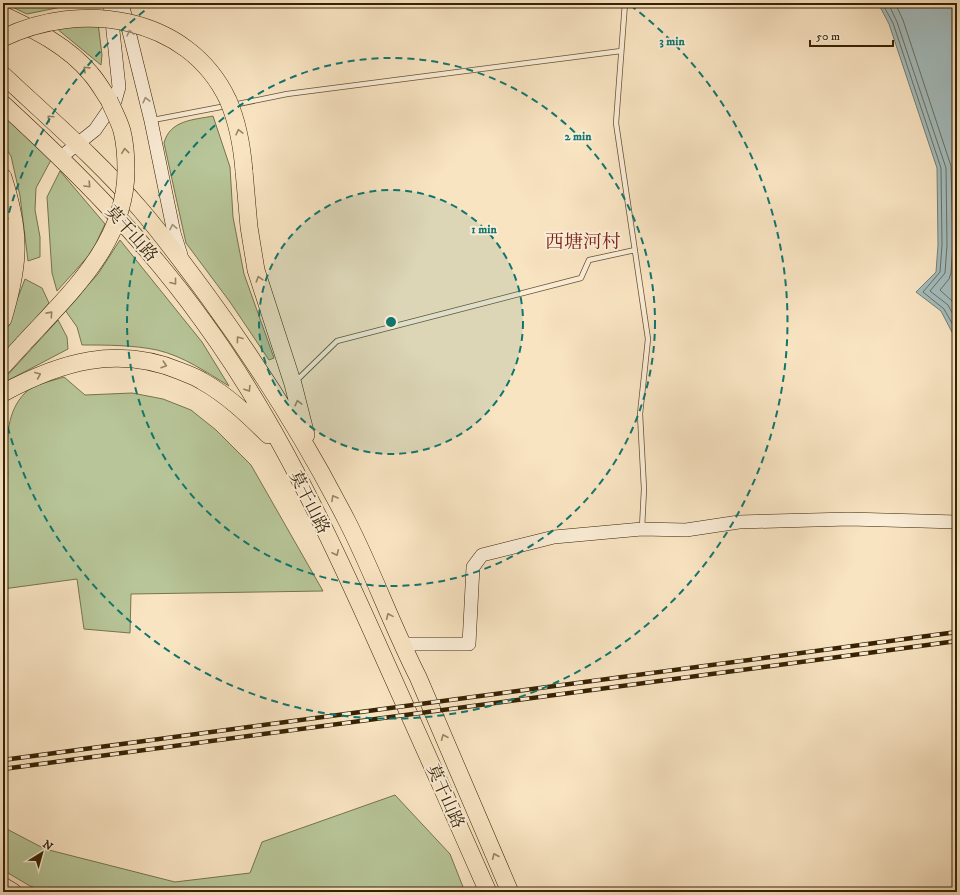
<svg xmlns="http://www.w3.org/2000/svg" width="960" height="895" viewBox="0 0 960 895" font-family="'IM FELL DW Pica','Noto Serif SC',serif">
	<rect width="100%" height="100%" fill="#f9e4c2"/>
	<filter id="stains"><feTurbulence type="fractalNoise" baseFrequency=".005" numOctaves="4"/><feColorMatrix values="0 0 0 0 .2 0 0 0 0 .09 0 0 0 0 .02 0 0 0 .5 -.17"/></filter>
	<radialGradient id="worn" r=".72"><stop offset=".6" stop-color="#630" stop-opacity="0"/><stop offset="1" stop-color="#630" stop-opacity=".3"/></radialGradient>
	<!-- green -->
	<path fill="#b7c598" stroke="#76744e" d="M4,3H81L27,14Z
		M98,23L102,55L101,65L56,28Z
		M3,113L51,160L36,188L35,210L40,237V257L28,261L20,196L11,156L3,144Z
		M213,116L230,167L233,217L244,274L274,358L269,360L230,302L186,243L164,143C170,120 193,120 213,116Z
		M60,171L105,224L92,252L57,291L52,273L47,197Z
		M3,213L5,254L3,272Z
		M120,240L202,342L229,386C206,372 183,356 157,350C133,345 107,345 82,345L77,327L65,310L98,274Z
		M25,279L42,288L49,303L3,356V336Z
		M58,320L67,337L68,349L5,382L3,380Z
		M64,377L85,395L132,393L163,399L191,410L216,430L251,465L323,591L131,594L130,633L84,629L77,579L3,589V496C9,484 8,473 7,460C7,437 7,411 25,393C33,384 52,381 64,377Z
		M395,795L450,854L465,892H48L30,886L3,870V827L45,849L175,882L250,873L262,842Z"/>
	<!-- water -->
	<path fill="#a3bcbe" stroke="#777e73" d="M878,3H952L957,21V442L953,395L957,368L954,336L941,311L916,292L936,272L938,245L937,168L889,24Z"/>
	<g fill="none" stroke-linecap="round" stroke-linejoin="round">
		<!-- shore -->
		<path stroke="#6c6f60" stroke-width="1" d="M882,3L893,23L941,168L942,245L940,272L923,292L944,309L957,332
			M888,3L897,22L946,168L947,245L945,273L930,291L948,305L957,322
			M895,3L903,20L951,166L953,244L951,273L949,279L940,290L952,301L957,309"/>
		<defs>
			<path id="lane" d="M625,3L616,123L648,339L640,414L644,489L642,528
				M233,105L287,94L621,51
				M153,120L226,106
				M296,381L337,341L581,278L589,260L635,250"/>
			<path id="secondary" d="M122,3L151,121L174,233L181,255
				M61,157L95,130L115,101L119,87L110,3
				M401,644H469L473,567L482,555L554,537L642,529L686,530L739,522L849,519L957,522"/>
			<path id="highway" d="M3,15C35,30 68,46 91,74C98,82 103,91 109,100
				M3,75C50,119 99,161 141,210C165,238 187,268 209,298C261,369 307,443 347,521C373,572 392,626 418,677L510,892
				M3,104C76,171 145,240 203,321C276,421 329,535 379,647C416,729 452,810 488,892
				M244,171L249,227L256,270L293,384L306,435
				M3,177C21,233 20,263 3,319
				M3,366L24,343
				M3,393C60,362 117,345 180,371C187,374 196,377 202,381C227,395 248,415 268,435
				M3,886L13,892"/>
		</defs>
		<!-- lane casing -->
		<use href="#lane" stroke="#675233" stroke-width="6"/>
		<!-- secondary casing -->
		<use href="#secondary" stroke="#362203" stroke-width="14"/>
		<!-- highway casing -->
		<use href="#highway" stroke="#362203" stroke-width="18"/>
		<!-- lane -->
		<use href="#lane" stroke="#fbedd7" stroke-width="4.5"/>
		<!-- secondary -->
		<use href="#secondary" stroke="#fbedd7" stroke-width="13"/>
		<!-- highway -->
		<use href="#highway" stroke="#f9e4c2" stroke-width="17"/>
		<defs>
			<path id="rail" d="M3,760L957,632
				M3,769L957,641"/>
		</defs>
		<!-- rail casing -->
		<use href="#rail" stroke="#362203" stroke-width="4.5"/>
		<!-- rail -->
		<use href="#rail" stroke="#fbedd7" stroke-width="3" stroke-dasharray="9" stroke-linecap="butt"/>
		<defs>
			<path id="highway-bridge" d="M3,38C80,0 188,15 228,100C238,123 242,146 244,171
				M24,343C70,293 126,243 126,170C126,157 125,143 122,131C119,120 113,110 109,100"/>
		</defs>
		<!-- highway-bridge casing -->
		<use href="#highway-bridge" stroke="#362203" stroke-width="18" stroke-linecap="butt"/>
		<!-- highway-bridge -->
		<use href="#highway-bridge" stroke="#f9e4c2" stroke-width="17"/>
	</g>
	<!-- one-way arrows -->
	<defs><path id="oneway-chevron" d="M-2-3.5L2.5 0L-2 3.5" fill="none" stroke-width="1.6" stroke-linecap="round" stroke-linejoin="round"/></defs>
	<g stroke="#a29278">
		<use href="#oneway-chevron" transform="translate(130 33) rotate(-104)"/>
		<use href="#oneway-chevron" transform="translate(146 100) rotate(-104)"/>
		<use href="#oneway-chevron" transform="translate(173 227) rotate(-101)"/>
	</g>
	<g stroke="#988362">
		<use href="#oneway-chevron" transform="translate(86 69) rotate(-136)"/>
		<use href="#oneway-chevron" transform="translate(50 118) rotate(-137)"/>
		<use href="#oneway-chevron" transform="translate(239 132) rotate(-104)"/>
		<use href="#oneway-chevron" transform="translate(125 151) rotate(-97)"/>
		<use href="#oneway-chevron" transform="translate(88 185) rotate(47)"/>
		<use href="#oneway-chevron" transform="translate(259 279) rotate(-107)"/>
		<use href="#oneway-chevron" transform="translate(174 282) rotate(52)"/>
		<use href="#oneway-chevron" transform="translate(50 314) rotate(-48)"/>
		<use href="#oneway-chevron" transform="translate(239 339) rotate(-127)"/>
		<use href="#oneway-chevron" transform="translate(164 365) rotate(18)"/>
		<use href="#oneway-chevron" transform="translate(38 375) rotate(-23)"/>
		<use href="#oneway-chevron" transform="translate(248 389) rotate(58)"/>
		<use href="#oneway-chevron" transform="translate(298 403) rotate(-104)"/>
		<use href="#oneway-chevron" transform="translate(334 498) rotate(-119)"/>
		<use href="#oneway-chevron" transform="translate(336 553) rotate(65)"/>
		<use href="#oneway-chevron" transform="translate(389 616) rotate(-114)"/>
		<use href="#oneway-chevron" transform="translate(444 737) rotate(-113)"/>
		<use href="#oneway-chevron" transform="translate(495 856) rotate(-113)"/>
	</g>
	<!-- distance rings -->
	<circle cx="391" cy="322" r="132" fill="#0f766e" fill-opacity=".12"/>
	<g fill="none" stroke="#0f766e" stroke-width="2" stroke-dasharray="7 5">
		<circle cx="391" cy="322" r="132"/>
		<circle cx="391" cy="322" r="264"/>
		<path d="M3 236A397 397 0 0 1 152 5M630 5A397 397 0 1 1 3 408"/>
	</g>
	<g text-anchor="middle" stroke-width="4" stroke-linejoin="round" paint-order="stroke">
		<!-- street labels -->
		<g font-size="17" fill="#362203" stroke="#fbedd7">
			<text transform="translate(132 233) rotate(48)" y="6">莫干山路</text>
			<text transform="translate(310 502) rotate(63)" y="6">莫干山路</text>
			<text transform="translate(446 796) rotate(66)" y="6">莫干山路</text>
		</g>
		<!-- quarter labels -->
		<g font-size="19" fill="#7a1f14" stroke="#fbedd7">
			<text x="583" y="248">西塘河村</text>
		</g>
	</g>
	<circle cx="391" cy="322" r="6" fill="#0f766e" stroke="#fbedd7" stroke-width="2"/>
	<g font-size="12" text-anchor="middle" font-weight="bold" fill="#0f766e" stroke="#fbedd7" stroke-width="4" stroke-linejoin="round" paint-order="stroke">
		<text x="672" y="45">3 min</text>
		<text x="578" y="140">2 min</text>
		<text x="484" y="233">1 min</text>
	</g>
	<!-- margin -->
	<rect width="960" height="895" fill="none" stroke="#f9e4c2" stroke-width="16"/>
	<rect x="4" y="4" width="952" height="887" fill="none" stroke="#362203" stroke-width="2"/>
	<rect x="8" y="8" width="944" height="879" fill="none" stroke="#362203"/>
	<!-- north arrow -->
	<g transform="translate(42 853) rotate(37)" stroke="#fbedd7" stroke-width="3" paint-order="stroke">
	<path d="M0-3L7 15L0 10L-7 15Z" fill="#362203"/>
	<text y="-6" font-size="11" font-weight="bold" text-anchor="middle" fill="#362203">N</text>
	</g>
	<!-- scale -->
	<path d="M810 40v6h83v-6" fill="none" stroke="#362203" stroke-width="2"/>
	<text x="816" y="40" font-size="12" fill="#362203" stroke="#fbedd7" stroke-width="3" paint-order="stroke">50 m</text>
	<rect width="100%" height="100%" filter="url(#stains)"/>
	<rect width="100%" height="100%" fill="url(#worn)"/>
</svg>
